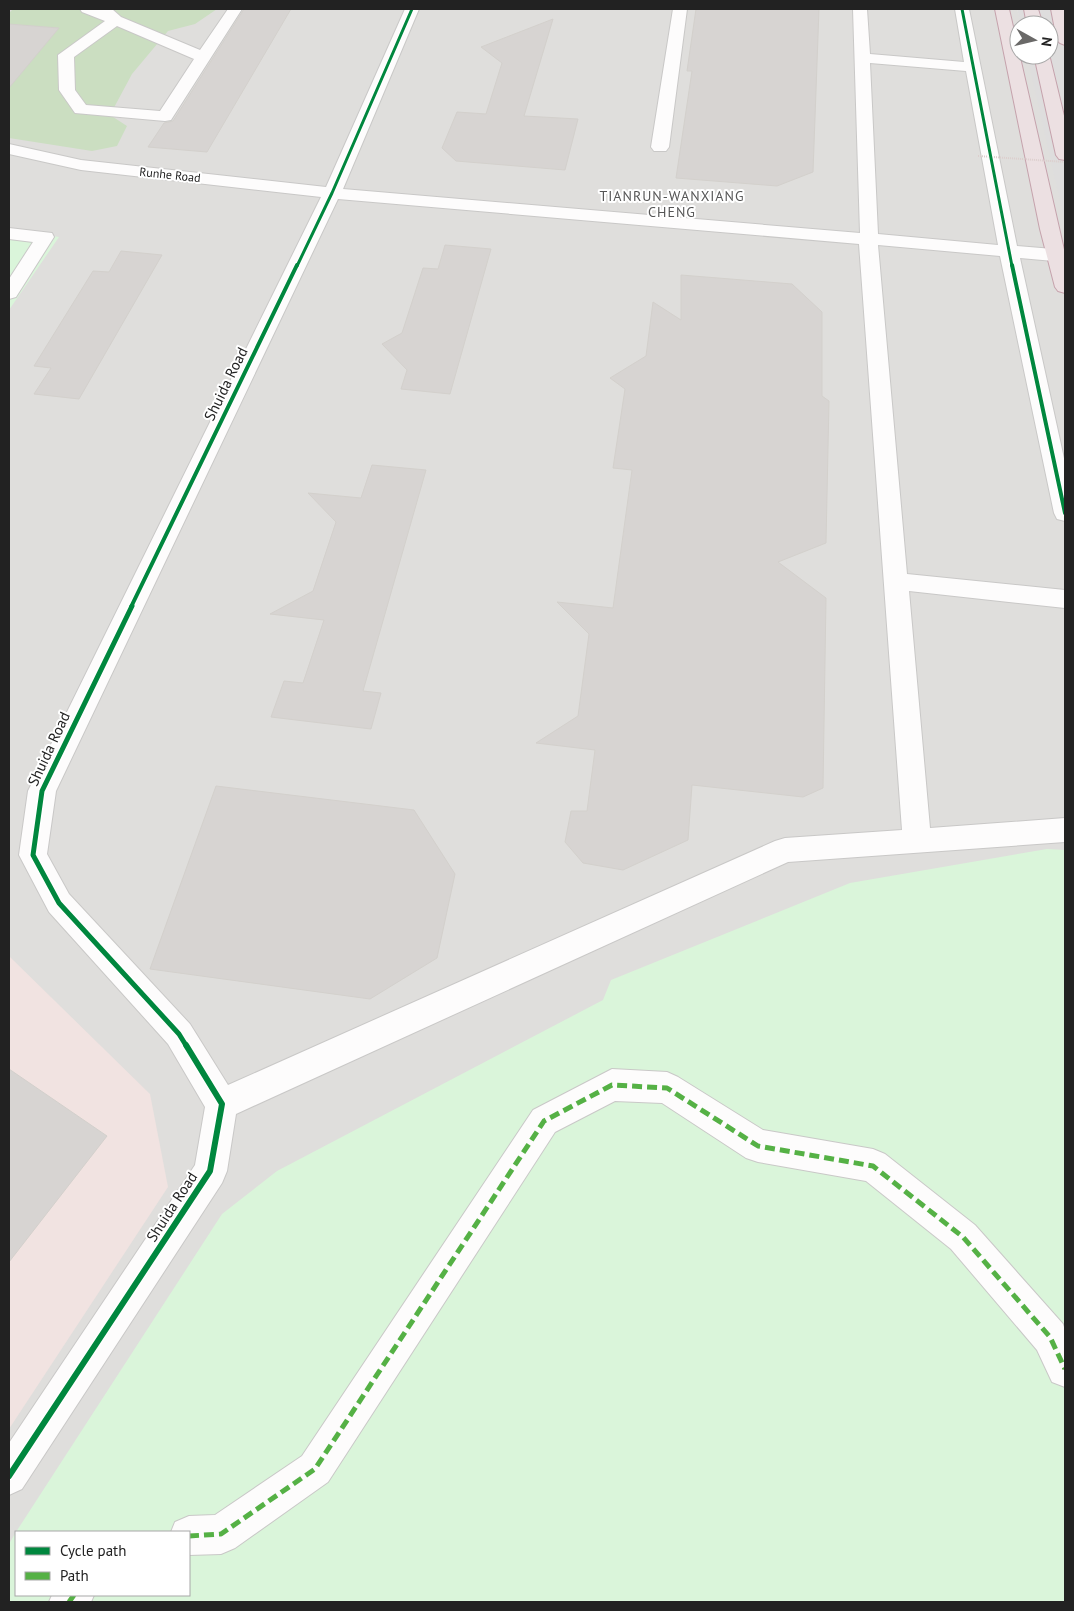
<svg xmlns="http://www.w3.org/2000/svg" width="1074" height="1611" viewBox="0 0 1074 1611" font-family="'PT Sans',sans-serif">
	<rect width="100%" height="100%" fill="#f0eeeb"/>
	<!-- residential -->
	<path fill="#dfdedc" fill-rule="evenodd" d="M9,9H1017L1022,25H1019V55H1030L1065,177V1602H9ZM16,1532H189V1595H16Z"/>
	<!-- commercial -->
	<path fill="#f1e3e1" d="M9,956L150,1094L168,1187L9,1429Z"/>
	<!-- forest -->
	<path fill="#cbdec1" d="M13,9H217L195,24L168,31L132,74L110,115L127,126L117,146L92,151L9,138V13Z"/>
	<!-- park -->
	<path fill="#daf5da" d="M9,229L59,237L9,310Z
		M1047,849L1065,850V1602H9V1544L16,1532V1595H189V1532H16L222,1214L277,1171L603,1000L611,980L850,883Z"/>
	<!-- pier -->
	<path fill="#dedddd" d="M1017,9H1065V223L1027,55H1049V25H1021Z"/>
	<!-- building -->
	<path fill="#d7d4d2" stroke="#d3d0cc" d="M244,9H291L207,152L148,147L164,123L173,121Z
		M696,9H819L813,172L777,186L676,178L692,71H687Z
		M553,19L524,116L578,119L565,170L456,161L442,148L457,112L486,114L502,63L481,47Z
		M9,24L59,28L9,88Z
		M445,245L491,249L450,394L401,389L407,370L382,344L402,333L423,268L438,269Z
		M121,251L162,255L79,399L34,394L51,368L34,366L93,271L109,272Z
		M681,275L792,284L822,312V396L829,401L826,543L778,562L826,598L823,788L803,797L692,785L688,840L623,870L583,863L565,842L571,811H587L595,750L536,743L578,716L589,634L557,602L613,608L632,470L613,468L625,389L610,378L646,356L653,302L681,320Z
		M372,465L426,470L363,691L381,693L371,729L271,717L284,681L303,683L324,620L270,614L313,591L336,522L308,493L361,498Z
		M216,786L414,810L455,874L437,958L370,999L150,969Z
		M9,1069L107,1136L9,1262Z"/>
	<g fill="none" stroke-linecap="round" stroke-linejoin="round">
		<defs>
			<path id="minor" d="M80,9H112L121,17L200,50L228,9H242L171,120L165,121L75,113L59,90L58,55L105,21L82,12ZM117,26L194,59L160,111L86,105L75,90L74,57Z
				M405,9H419L343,189L860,233L853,9H867L870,54L964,62L955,9H969L1017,246L1065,250V262L1020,258L1065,463V521L1057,519L1054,513L1000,256L878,245L907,574L1065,590V608L909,591L930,828L1065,818V842L788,862L236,1114L227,1171L222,1183L22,1489L9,1495V1443L195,1165L205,1107L168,1044L49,912L19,855L28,791L321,197L81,170L9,154V144L81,160L326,187ZM870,63L966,71L998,245L878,234ZM338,199L859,244L902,830L785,838L775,841L228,1085L190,1024L69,894L47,854L56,791Z
				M673,9H687L669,147L666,151H654L651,147Z
				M9,228L52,233L54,237L16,297L9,299V279L33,242L9,239Z
				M612,1069L667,1072L678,1077L763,1130L873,1149L885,1154L975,1225L1063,1324L1065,1330V1387L1052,1382L1037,1350L951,1249L866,1181L758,1162L746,1158L662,1103L615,1101L555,1132L328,1482L235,1548L221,1554L189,1555V1532H171L175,1522L189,1516L215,1515L302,1456L533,1110Z
				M52,1595H94L91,1602H49Z"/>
			<path id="highway" d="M995,9H1009L1065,254V293L1058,291L1055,287L1040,229Z
				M1024,9H1038L1043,25H1027Z
				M1051,9H1065V45L1060,43L1057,40Z
				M1049,54L1065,120V160L1059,159L1056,155L1034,55Z"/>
		</defs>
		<!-- minor casing -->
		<use href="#minor" stroke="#c9c8c7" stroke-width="2"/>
		<!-- highway casing -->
		<use href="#highway" stroke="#c5a2ac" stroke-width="2"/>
		<!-- minor -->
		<use href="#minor" fill="#fdfcfc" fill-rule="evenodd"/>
		<!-- highway -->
		<use href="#highway" fill="#ece0e2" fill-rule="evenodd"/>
		<!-- path-bridge -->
		<path stroke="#dccecd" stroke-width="2" stroke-dasharray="1 1" stroke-linecap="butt" d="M978,156L1065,162"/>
		<!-- quiet -->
		<path stroke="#55b145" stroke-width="5" stroke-dasharray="10 5" stroke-linecap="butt" d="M189,1536L221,1534L315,1469L544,1121L612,1085L667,1088L758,1146L873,1166L963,1237L1050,1337L1065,1369
			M69,1602L74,1595"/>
		<defs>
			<path id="cycleway-far3" d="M962,9L1012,266
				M297,266L332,193L412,9"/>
			<path id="cycleway-far2" d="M1012,265L1065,513
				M131,607L297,265"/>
			<path id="cycleway-far1" d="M132,606L42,791L33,855L59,903L179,1034L187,1047"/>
			<path id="cycleway" d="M9,1476L210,1171L222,1104L186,1045"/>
		</defs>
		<!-- cycleway-far3 casing -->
		<use href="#cycleway-far3" stroke="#fff" stroke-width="5"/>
		<!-- cycleway-far2 casing -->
		<use href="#cycleway-far2" stroke="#fff" stroke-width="6"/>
		<!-- cycleway-far1 casing -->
		<use href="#cycleway-far1" stroke="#fff" stroke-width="8"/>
		<!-- cycleway casing -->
		<use href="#cycleway" stroke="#fff" stroke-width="9"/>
		<!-- cycleway-far3 -->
		<use href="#cycleway-far3" stroke="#00873e" stroke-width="3"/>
		<!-- cycleway-far2 -->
		<use href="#cycleway-far2" stroke="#00873e" stroke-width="4"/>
		<!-- cycleway-far1 -->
		<use href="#cycleway-far1" stroke="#00873e" stroke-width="5"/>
		<!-- cycleway -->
		<use href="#cycleway" stroke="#00873e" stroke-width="6"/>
	</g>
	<g text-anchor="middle" stroke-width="4" stroke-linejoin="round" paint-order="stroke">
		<!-- far-street labels -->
		<g font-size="12" fill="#222" stroke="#fff">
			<text transform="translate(170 175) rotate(6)" y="4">Runhe Road</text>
		</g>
		<!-- far-neighbourhood labels -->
		<g font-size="14" letter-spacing="1" fill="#555" stroke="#fff">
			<text x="672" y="201">TIANRUN-WANXIANG<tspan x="672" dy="16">CHENG</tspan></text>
		</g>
		<!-- street labels -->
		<g font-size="15" fill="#222" stroke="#fff">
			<text transform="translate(226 384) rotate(-64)" y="5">Shuida Road</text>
			<text transform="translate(49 749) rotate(-65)" y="5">Shuida Road</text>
			<text transform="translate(172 1207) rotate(-57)" y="5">Shuida Road</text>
		</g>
	</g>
	<!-- border -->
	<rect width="1074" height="1611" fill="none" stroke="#222222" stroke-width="20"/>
	<!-- legend -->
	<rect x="15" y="1531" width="175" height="65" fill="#ffffff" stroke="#a7a7a7"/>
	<rect x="25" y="1547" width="25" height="8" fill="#00873e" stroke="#a7a7a7"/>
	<text x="60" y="1556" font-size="15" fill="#222222">Cycle path</text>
	<rect x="25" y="1572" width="25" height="8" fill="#55b145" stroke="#a7a7a7"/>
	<text x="60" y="1581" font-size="15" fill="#222222">Path</text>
	<!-- north arrow -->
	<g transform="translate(1034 40) rotate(98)"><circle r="24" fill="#ffffff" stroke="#a7a7a7"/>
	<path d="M0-4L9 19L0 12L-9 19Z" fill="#6a6968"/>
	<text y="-8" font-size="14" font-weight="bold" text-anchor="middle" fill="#222222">N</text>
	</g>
</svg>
